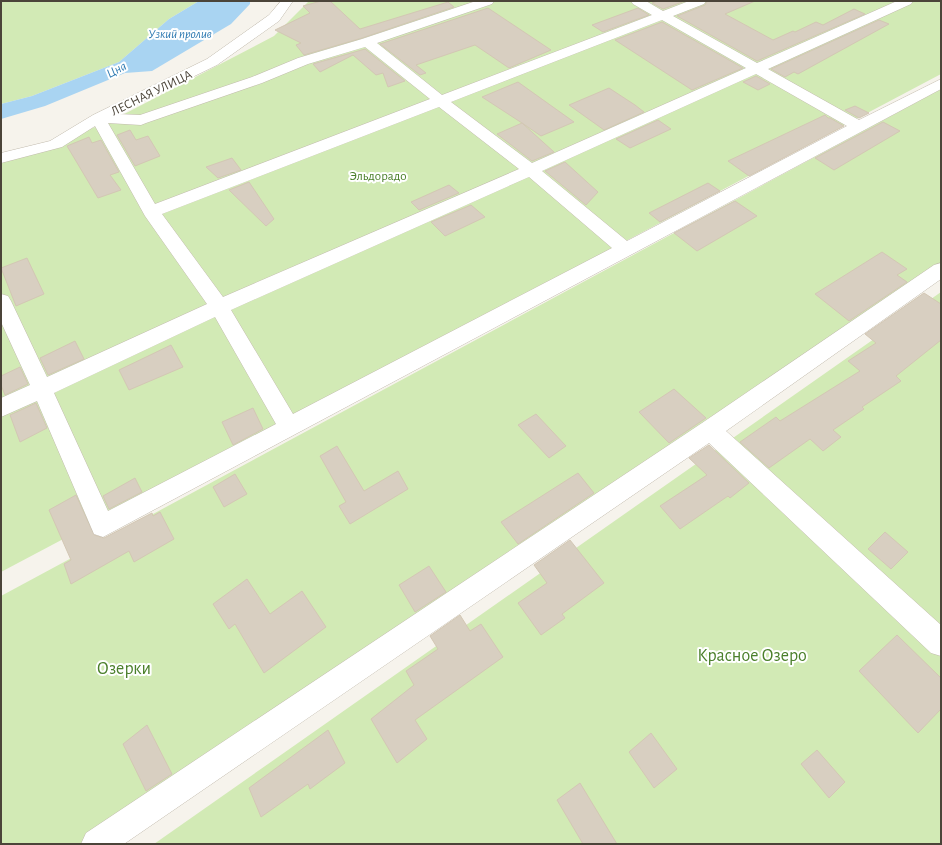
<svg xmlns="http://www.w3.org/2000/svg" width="942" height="845" viewBox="0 0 942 845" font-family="'Alegreya Sans',sans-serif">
	<rect width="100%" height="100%" fill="#f6f3ec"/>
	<!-- green -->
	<path fill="#d2eab5" d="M1,1H199L169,19L119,62L32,96L1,104Z
		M309,1H941V74L1,572V159L107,123L274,36Z
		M941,89V265L82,844H1V596Z
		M941,292V844H154Z"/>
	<!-- water -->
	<path fill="#a9d4f2" d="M199,1H250V4L231,24L152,71L125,73L45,106L1,119V104L32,96L119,62L169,19Z"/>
	<!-- building -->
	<path fill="#d8cfc1" stroke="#d3c7b4" d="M321,1H330L360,29L448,2L454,7L362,38L304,55L296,45L301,43L275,30L310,13L303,6Z
		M658,1H685L663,9L652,3Z
		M707,1H755L725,14L773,40L793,31L795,32L816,22L823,25L854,9L865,14L757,61L677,16L705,5Z
		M488,8L551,50L509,68L475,45L416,65L426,73L420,75L380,44Z
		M638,8L649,15L603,32L592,25Z
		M879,20L889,24L798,74L794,72L785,77L771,69Z
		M662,22L743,68L692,90L615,40Z
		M365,49L405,81L388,87L383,73L376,75L353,55L320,72L313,64Z
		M756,76L770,84L758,90L743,82Z
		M518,82L574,122L541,136L522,123L554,152L532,161L497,134L522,123L482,97Z
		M609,88L635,105L644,112L604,130L569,105Z
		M855,106L869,113L859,118L845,110Z
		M825,115L828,118H830L844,126L749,176L728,161Z
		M658,120L671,129L630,148L616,139Z
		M883,122L900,131L834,170L815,158Z
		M130,130L136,140L148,136L160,156L135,166L117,135Z
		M89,137L92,143L101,140L119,172L110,175L121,190L98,198L67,146Z
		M232,158L241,170L218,178L206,167Z
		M565,162L598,192L586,205L545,171Z
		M249,182L274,219L266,226L229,190Z
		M708,183L720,191L660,222L649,213Z
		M449,185L459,193L419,210L411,202Z
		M735,201L757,216L697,251L674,233Z
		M471,205L485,217L445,236L431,222Z
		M882,252L907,269L897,275L907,282L849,321L815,294Z
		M27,258L44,294L16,306L1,268Z
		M924,293L941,304V340L896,376L901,381L862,407L864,409L833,430L841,437L823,451L810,439L769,468L740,442L776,417L780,421L860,371L848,361L876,343L865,334Z
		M75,341L84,359L48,375L40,358Z
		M171,345L183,367L129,390L119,370Z
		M20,367L28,384L5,395L1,385V376Z
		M674,389L706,418L669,443L639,412Z
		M36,403L47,428L20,442L10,415Z
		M253,408L263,429L233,445L222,422Z
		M536,414L566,446L549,458L518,425Z
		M709,445L749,483L730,498L728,496L680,529L660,506L707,475L689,458Z
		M337,446L364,491L398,471L408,489L350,524L339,506L346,502L320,456Z
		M578,473L594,493L518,544L501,522Z
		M235,474L247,494L224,507L213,487Z
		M135,478L142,492L109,509L103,496Z
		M76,495L94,535L104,538L152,513L153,516L160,512L174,539L134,562L129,551L71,584L64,564L71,560L49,510Z
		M885,532L908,552L891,569L868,549Z
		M570,540L604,583L562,614L565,618L541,635L518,603L547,583L534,565Z
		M429,566L446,592L415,612L399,585Z
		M247,579L270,614L302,591L326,627L264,673L235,624L229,629L213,604Z
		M460,615L470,631L481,624L503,657L415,720L427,739L397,763L371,719L414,685L406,671L438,649L430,636Z
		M897,635L941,678V709L918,733L859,671Z
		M147,725L172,774L146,791L123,744Z
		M328,730L345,763L310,789L308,784L261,817L249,788Z
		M651,733L677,769L654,788L629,752Z
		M817,750L845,782L829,798L801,764Z
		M580,783L617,844H583L557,800Z"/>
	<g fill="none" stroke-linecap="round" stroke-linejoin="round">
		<defs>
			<path id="minor" d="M281,1H293L279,21L217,65L117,114L140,115L252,77L298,58L362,39L476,1H494L492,4L377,43L442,95L652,15L633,4L631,1H646L663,11L689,1H706L704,4L673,16L757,63L897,1H913L911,4L768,69L859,120L941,79V89L103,537L94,534L37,401L1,417V398L30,385L1,322V294L8,296L11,301L47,377L207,304L145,216L95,126L62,147L1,163V153L50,141L93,115L207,59L269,15ZM662,20L746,68L532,163L451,102ZM365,47L430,99L155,204L108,123L141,125L146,123L262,83L308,64ZM756,74L847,126L627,241L542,171ZM439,107L519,169L223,297L162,214ZM529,177L612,248L293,414L231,310ZM215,317L276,424L108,511L54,393Z
				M941,263V279L726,431L941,625V656L931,653L709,443L124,844H81L86,833L702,423L934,265Z"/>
		</defs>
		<!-- minor casing -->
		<use href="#minor" stroke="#c2bbae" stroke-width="1"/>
		<!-- minor -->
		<use href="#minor" fill="#fff" fill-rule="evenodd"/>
	</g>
	<g text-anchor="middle" stroke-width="4" stroke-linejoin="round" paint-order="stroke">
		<!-- far-water labels -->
		<g font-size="13" font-style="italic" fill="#2e7ab2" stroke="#fff">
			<text x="180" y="38">Узкий пролив</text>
			<text transform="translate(116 69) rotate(-29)" y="5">Цна</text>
		</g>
		<!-- far-street labels -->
		<g font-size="13" fill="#4b4439" stroke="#fff">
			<text transform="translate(151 92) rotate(-26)" y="5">ЛЕСНАЯ УЛИЦА</text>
		</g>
		<!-- far-park labels -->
		<g font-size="13" fill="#4a7f2a" stroke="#fff">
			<text x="378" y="180">Эльдорадо</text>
		</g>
		<!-- near-park labels -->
		<g font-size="18" fill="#4a7f2a" stroke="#fff">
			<text x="752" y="661">Красное Озеро</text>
			<text x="124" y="674">Озерки</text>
		</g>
	</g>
	<!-- border -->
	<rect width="942" height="845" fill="none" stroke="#4b4439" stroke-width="4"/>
</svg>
